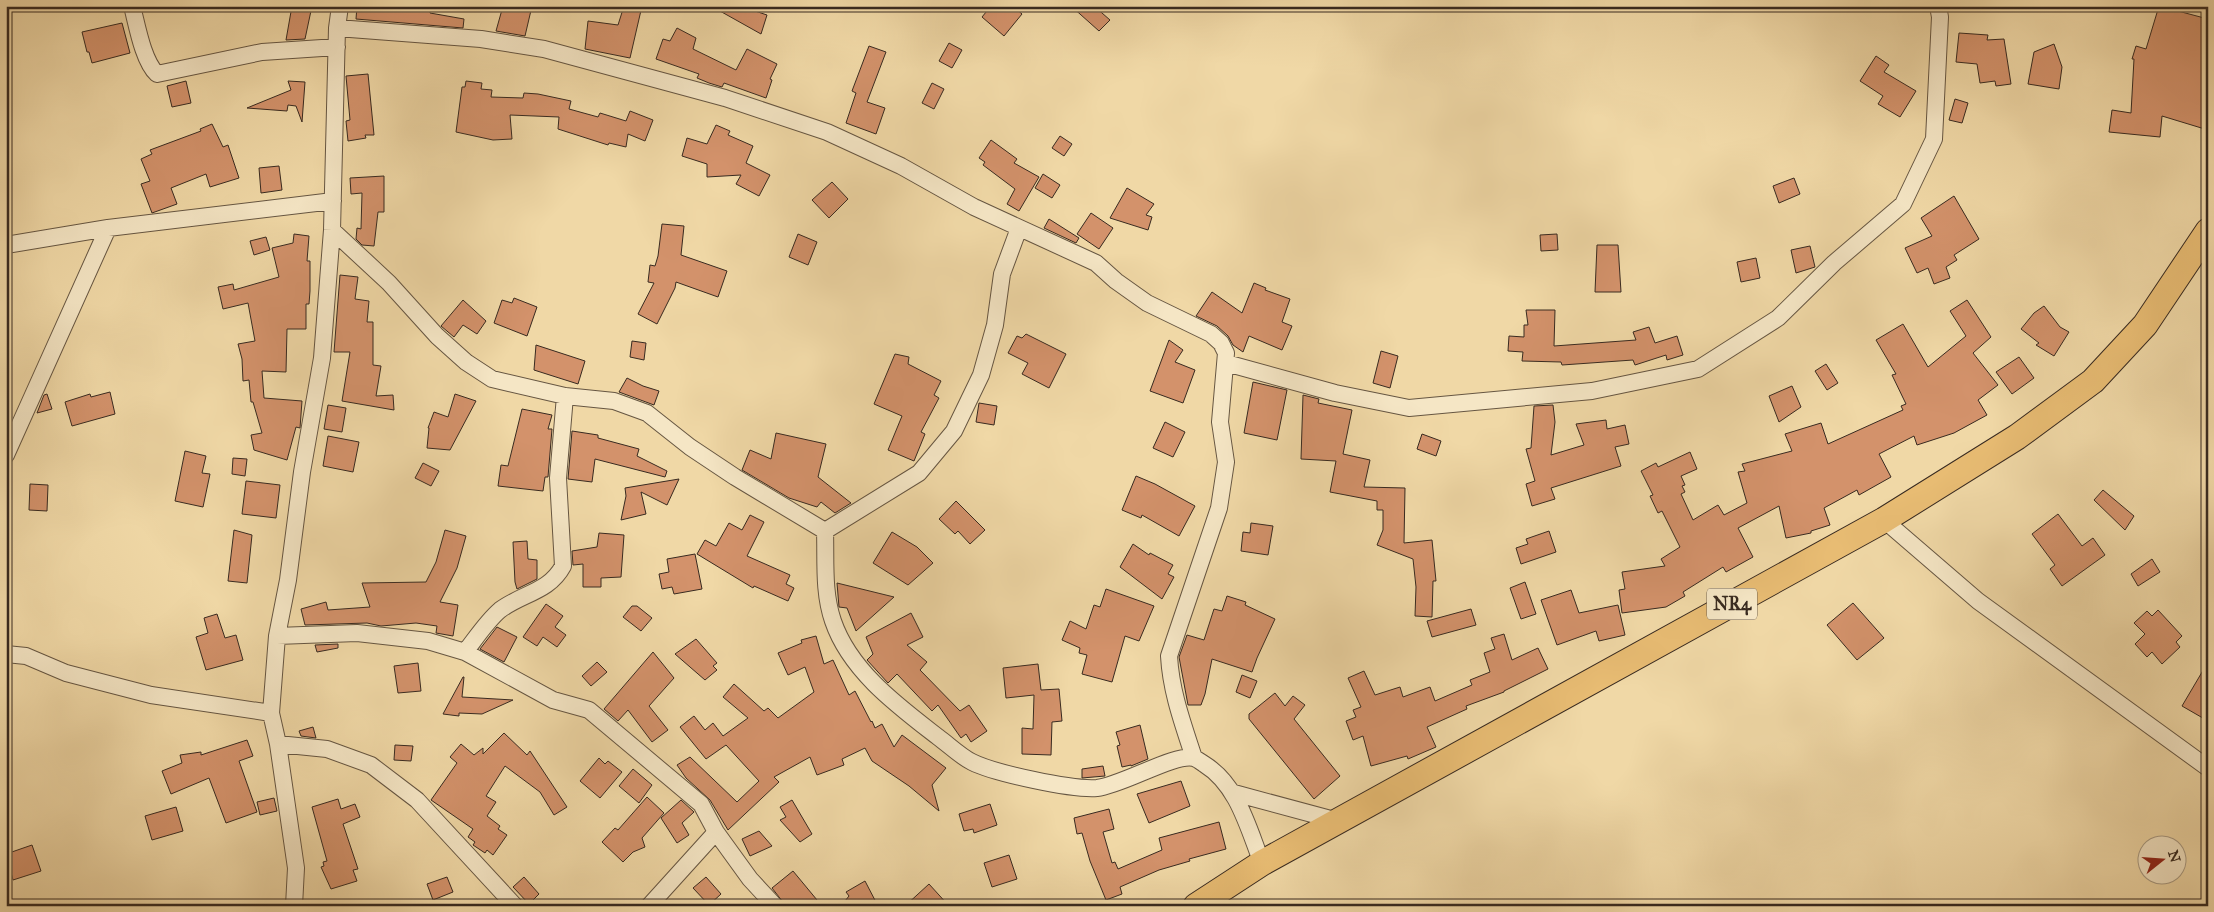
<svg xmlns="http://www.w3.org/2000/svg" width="2214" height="912" viewBox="0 0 2214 912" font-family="'IM FELL Great Primer',serif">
	<rect width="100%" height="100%" fill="#f0d8a6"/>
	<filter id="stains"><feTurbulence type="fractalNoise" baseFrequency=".004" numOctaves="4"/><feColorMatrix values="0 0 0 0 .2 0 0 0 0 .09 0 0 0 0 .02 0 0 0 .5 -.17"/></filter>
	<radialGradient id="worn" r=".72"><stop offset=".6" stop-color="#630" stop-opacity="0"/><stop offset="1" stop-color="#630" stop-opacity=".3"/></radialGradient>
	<!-- building -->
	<path fill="#d3926b" stroke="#382a20" d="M292,6H312L305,39L286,40Z
		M357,6H396V8L430,6V13L464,19L463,28L356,19Z
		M503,6H532L525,36L496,31Z
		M624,6H642L630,58L585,49L588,21L618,25Z
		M711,6H740L767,15L761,34Z
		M991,6H1013L1022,14L1004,36L982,17Z
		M1071,6H1094L1110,20L1099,31Z
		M2159,6L2208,19V130L2162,116L2160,137L2109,132L2112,110L2131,113L2134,59H2132L2136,46L2146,49Z
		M122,23L130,53L92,63L89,52H87L82,32Z
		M677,28L696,38L693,49L736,70L747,49L777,64L770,79L772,80L766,98L724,83L722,87L709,83L697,78L699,74L656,59L663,39L670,41Z
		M1959,33L1988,35L1987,40L2004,39L2011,84L1996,86L1995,81L1980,83L1977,64L1956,62Z
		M949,43L962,50L952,68L939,61Z
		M2054,44L2062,67L2059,89L2028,84L2034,52Z
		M869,46L886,52L867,102L885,108L876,134L846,123L856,93L852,91Z
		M1876,56L1889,65L1884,72L1916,91L1900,117L1878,104L1883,96L1860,81Z
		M368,74L374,135H365L366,138L348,141L346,121L350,120L346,76Z
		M186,81L191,103L172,107L167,86Z
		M288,81L305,82L302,122L296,106L288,105L287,111L247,108L291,90Z
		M466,81L482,83L481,89L492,90L491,97L523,98L524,93L538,94L571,101L569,109L598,117L600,113L626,121L630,111L653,120L645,141L628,134L626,147L609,143L608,145L558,129L559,117L510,115L512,139L493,140L456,132L462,87H465Z
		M932,83L944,89L934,109L922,103Z
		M1955,99L1968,103L1962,123L1949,120Z
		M212,124L223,147L228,145L239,178L210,187L206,174L171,188L177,204L152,213L141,184L150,181L141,159L152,154L150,150L201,131L200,129Z
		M716,125L730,131L728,135L753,146L746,163L770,175L759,196L736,184L741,175L707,177V164L682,156L687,138L707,144Z
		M1060,136L1072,144L1064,156L1052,148Z
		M991,140L1017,159L1014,163L1039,177L1019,211L1007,204L1015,189L983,165L985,162L979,158Z
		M279,166L282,190L261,193L259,168Z
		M1043,174L1060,185L1052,198L1035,188Z
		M384,176V212H378L374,246L362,245L356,239L357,228L361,229L362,193L351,194L350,178Z
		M1794,178L1800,194L1779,203L1773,186Z
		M832,182L848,199L829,218L812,200Z
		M1127,188L1154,204L1146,215L1152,217L1148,230L1110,218Z
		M1954,196L1979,239L1954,255L1957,260L1946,267L1950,278L1934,284L1928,268L1917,273L1905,248L1932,236L1921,218Z
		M1091,213L1113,228L1099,249L1077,234Z
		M1049,219L1079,238L1076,243L1044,228Z
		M662,224L684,226L681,255L727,271L718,297L676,282L675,288L657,324L638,314L654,283L648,282L650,265L655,266L658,256Z
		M294,234L309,236L307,261H310V291L309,304H306V329H287L286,372L262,371L264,398L302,401L300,428L296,427L287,460L254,450L251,435L262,433L253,402H251L249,380L243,381L242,359L238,344L255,341L248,303L223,309L218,287L233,284L234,290L279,277L272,248L293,243Z
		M798,234L817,242L808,265L789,257Z
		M1557,234L1558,250L1541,251L1540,235Z
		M266,237L270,250L254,255L250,241Z
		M1597,245H1618L1621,292H1595Z
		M1810,246L1815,267L1796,273L1791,250Z
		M1756,258L1760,278L1741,282L1737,262Z
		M340,275L358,277L355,299L369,301L367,322H373V365L381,366L376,396L393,395L394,410L342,401L350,352H334Z
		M1254,283L1266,288L1265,290L1290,299L1282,322L1292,326L1282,350L1249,336L1243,352L1233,345L1228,336L1217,326L1196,316L1212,292L1242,313Z
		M514,298L537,307L527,336L494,323L502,300L512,303Z
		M463,300L486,321L477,334L463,325L454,337L441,326Z
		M1967,300L1991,337L1973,353L1998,385L1978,400L1987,415L1954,433L1917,445L1914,436L1879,454L1891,477L1859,495L1857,490L1824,508L1830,525L1811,531V533L1786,538L1779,506L1738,528L1753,557L1726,572L1723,567L1683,592L1685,596L1666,607L1622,613L1619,590L1625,589L1622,572L1665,566L1661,559L1680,547L1662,511L1658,513L1650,496L1653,495L1641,471L1656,463L1658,467L1690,452L1697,469L1681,476L1685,485L1682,486L1685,492L1681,494L1693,520L1718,505L1724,515L1747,503L1738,472L1745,471L1742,464L1792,451L1785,434L1821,423L1828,444L1903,410L1901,406L1906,404L1892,375L1896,374L1876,340L1903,324L1928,367L1966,336L1950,311Z
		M2044,306L2060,327L2069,332L2054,356L2036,345L2039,343L2021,329L2034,313Z
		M1526,310H1555L1554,346L1636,340L1633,332L1649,327L1655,343L1677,336L1683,355L1667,360L1666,355L1635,365L1633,360L1562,365L1561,362L1522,361L1523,352L1508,351L1509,336L1524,337V325H1528Z
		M1026,334L1066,354L1049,388L1022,374L1028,363L1008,353L1017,336L1022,338Z
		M1169,340L1183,350L1175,362L1195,370L1183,403L1150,391Z
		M632,341L646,343L644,360L630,357Z
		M536,345L585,361L578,384L534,370Z
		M1381,351L1398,356L1390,388L1373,383Z
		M895,354L909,357L908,364L941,381L934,395L939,398L921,432L925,434L914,461L888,450L902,416L874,404Z
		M2019,357L2034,378L2012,394L1996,372Z
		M1826,364L1838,383L1827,390L1815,371Z
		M627,378L643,386L659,391L654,405L619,392Z
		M1253,382L1287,390L1277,440L1244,433Z
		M1792,386L1801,407L1779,422L1769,396Z
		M110,392L115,414L72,426L65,402L90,394L91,397Z
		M47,394L52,409L37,413L44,395Z
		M455,394L476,401L450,450L427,448L429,428H428L434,412L448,417Z
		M1303,395L1319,399L1318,403L1352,410L1343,454L1370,460L1364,487L1405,488L1404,543L1432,540L1436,581H1433L1432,617L1415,616L1416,587L1413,559L1377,545L1383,530V510H1377V501L1330,492L1336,461L1301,459Z
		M979,403L997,406L994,425L976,422Z
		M328,405L346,408L342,432L324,429Z
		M1553,405L1555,422L1551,455L1584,445L1576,424L1606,420L1607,429L1625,425L1629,444L1615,447L1621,466L1551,488L1555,499L1532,506L1526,484L1535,481L1526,449L1531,448L1534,406Z
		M522,409L552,415L548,429H552L548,477H545L543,491L498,486L501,465L508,466Z
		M1165,422L1185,432L1173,457L1153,448Z
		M572,431L598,435V438L639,449L637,456L667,471L665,477L595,459L592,482L568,479Z
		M776,433L826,444L818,477L851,503L835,513L821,502L817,507L789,498L742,470L750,450L771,459Z
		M1422,434L1441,441L1436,456L1417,449Z
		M328,436L359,442L353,472L323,466Z
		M185,451L206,456L202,473L210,474L203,507L175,501Z
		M233,458L247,459L245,476L232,474Z
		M423,463L439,471L431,486L415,478Z
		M1136,476L1155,484L1195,506L1179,536L1142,515L1141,518L1122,510Z
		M679,479L667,505L641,492L646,514L621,520L626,496L625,488Z
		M246,481L280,485L276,518L242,514Z
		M30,484L48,485L47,511L29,510Z
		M2103,490L2134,516L2125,530L2094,500Z
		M956,501L985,530L970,544L958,531L955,534L939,519Z
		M2058,514L2082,546L2093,538L2105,555L2062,586L2050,569L2055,565L2032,534Z
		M750,515L764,522L747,556L790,575L786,584L794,588L788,601L754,586L753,588L697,554L705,540L716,546L729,523L742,530Z
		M1251,523L1273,526L1268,555L1241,551L1243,532L1250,533Z
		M234,530L252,535L247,583L228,581Z
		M445,530L466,536L457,568L440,602L458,605L453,636L436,633L437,626L416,623L381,626L367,623L305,625L301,609L326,602L328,610L370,607L362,583L426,582L436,562Z
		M1549,531L1556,552L1521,564L1516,548L1528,544L1526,539Z
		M892,532L917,547L933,563L908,585L873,563Z
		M599,533L624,535L621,577L601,578V587H583V564L573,565L572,551L597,547Z
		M527,541L528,559L537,560V579L517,589L515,582L513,542Z
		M1133,544L1149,555L1150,553L1173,565L1168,574L1174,577L1162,599L1120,567Z
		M695,554L702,589L674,594L672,587L662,589L659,574L669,572L667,559Z
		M2152,559L2160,572L2138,586L2131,574Z
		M1525,582L1536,614L1521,619L1510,588Z
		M837,583L894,597L856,631L847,608L839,607Z
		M1106,589L1154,606L1139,641L1125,636L1112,682L1082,674L1087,655L1079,653L1080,648L1062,640L1070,621L1086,629L1094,605L1100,607Z
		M1571,590L1579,613L1618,605L1625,635L1599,641L1596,631L1557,645L1541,600Z
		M1227,596L1246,602L1245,605L1275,619L1257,658L1252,672L1212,659L1205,694L1201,705H1188L1179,657L1187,635L1204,640L1214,609L1222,611Z
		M1853,603L1884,638L1857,660L1827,625Z
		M546,604L563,616L555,627L566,635L557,647L543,637L537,646L523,637Z
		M632,606H637L652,618L641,631L623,617Z
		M1471,609L1476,625L1432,637L1427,621Z
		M2158,610L2182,636L2176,642L2180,647L2162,664L2152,652L2147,657L2135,644L2145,634L2134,623L2147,611L2152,616Z
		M911,613L923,637L907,645L927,662L920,670L960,711L969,705L987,731L971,742L966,734L961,738L938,705L932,711L897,674L888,683L867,660L873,654L866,637Z
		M217,614L225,638L236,635L243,660L206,670L196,637L208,633L204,618Z
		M497,627L517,637L504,662L480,649Z
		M1504,634L1512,660L1538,648L1548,669L1504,691V692L1466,706L1467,709L1427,727L1436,747L1408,759L1407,756L1371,766L1363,736L1353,740L1346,721L1356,717L1353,710L1361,707L1348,678L1364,671L1375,695L1400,687L1403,697L1430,687L1435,701L1472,685L1470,680L1490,672L1484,653L1495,649L1491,638Z
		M816,636L824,664L833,660L849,695L855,691L871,722L872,721L875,728L882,724L894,747L902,735L946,768L932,785L939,811L909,786L872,761L865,748L842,759L844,765L817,775L810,757L774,777L779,782L728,830L710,800L686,778L677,765L690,757L737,802L759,781L726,745L706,759L680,727L694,716L705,730L713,723L723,736L748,718L723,697L734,684L764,711L768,708L778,718L814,692L805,667L788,675L778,653L802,643L801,640Z
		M696,639L717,663L713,666L717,670L705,680L675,654Z
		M338,644V648L317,652L315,645Z
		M653,652L674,678L649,706L668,730L652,742L628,710L618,721L604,709Z
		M597,662L607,672L591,686L582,676Z
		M2208,662V721L2182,706Z
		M418,663L421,691L398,693L394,666Z
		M1038,664L1041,690L1059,689L1062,721L1052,722L1051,755L1022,754V728L1033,729L1034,695L1006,698L1003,668Z
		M1242,675L1257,681L1250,698L1236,692Z
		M463,677H464L462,697L513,700L482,714L459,713V716L443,714Z
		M1275,693L1285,706L1293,696L1305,705L1294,719L1340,776L1314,799L1249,719V714Z
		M1140,725L1148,759L1131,766V765L1122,767L1117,746L1120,745L1116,732Z
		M313,727L316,738L301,736L299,731Z
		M504,733L527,755L530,751L567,807L554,815L540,792L505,766L486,796L496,802L487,816L500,826L498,829L507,835L493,855L487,850L485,853L473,845L475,842L468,837L473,829L431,800L457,763L450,757L461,744L474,755L483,748V754Z
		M247,740L253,756L239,761L257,812L226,823L209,778L171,794L162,771L182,763L180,755L201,752V755Z
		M395,745L413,746L411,761L394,760Z
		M599,758L605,764L608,761L622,772L600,798L580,781Z
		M1103,766L1105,776L1082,778V769Z
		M633,769L652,785L639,803L619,786Z
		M1181,781L1190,806L1149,823L1137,794Z
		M647,797L664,813L642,838L645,847L633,852L623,862L602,842L615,828L618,830Z
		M274,798L277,811L260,815L257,802Z
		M338,799L341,809L355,804L360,817L343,824L358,869L353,870L357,881L331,889L321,867L324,866L323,862L327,861L312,807Z
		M681,800L694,812L682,823L689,835L677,843L661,818Z
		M792,800L812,834L800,842L780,820L786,817L780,807Z
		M990,804L997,825L974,833L973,829L964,831L959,814Z
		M176,807L183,831L152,840L145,816Z
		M1109,809L1114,829L1103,832L1112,863L1115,862L1118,869L1162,850L1159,838L1219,822L1226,849L1189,859L1190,861L1159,870L1120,887L1122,894L1106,900L1090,861L1082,833L1077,834L1074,818Z
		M759,831L772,846L750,856L742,839Z
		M32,845L41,871L13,880L6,854Z
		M1009,855L1017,879L992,887L984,863Z
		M793,871L822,906H786L772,888Z
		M447,877L453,892L433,900L427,884Z
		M524,877L539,894L529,904L513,887Z
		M706,877L721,894L709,905L693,888Z
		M865,881L878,906H841L849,896L846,892Z
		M929,884L949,906H905Z"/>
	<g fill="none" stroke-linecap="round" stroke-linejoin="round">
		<defs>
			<path id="minor" d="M132,6C137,25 143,61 157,74L262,52L337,47
				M337,28L481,39L544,49L725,98L827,132L901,166L974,207L1096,263L1116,281L1147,303L1211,334L1221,343L1226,353L1220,422L1226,462L1219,508L1169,656C1171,692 1183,724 1194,758
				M332,230L389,283L437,336L466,362L492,379L565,396L614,401L647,413L690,447L735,477L825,531C826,561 823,592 833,621C850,671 898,706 938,737C949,745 960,756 972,762C994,773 1072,790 1097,788C1123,785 1175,753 1194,758C1197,759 1201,762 1204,764C1238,785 1248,828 1262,863
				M6,245L108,228L333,201
				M1226,363L1335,393L1409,408L1592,391L1698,369L1778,318L1834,263L1903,204L1934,139L1940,17L1938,6
				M6,455L108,228
				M1884,520L1978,601L2208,768
				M825,531L919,473L954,431L981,375L995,325L1002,274L1019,228
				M277,636L357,633L428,641L465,652L553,700L589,710L701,804L716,832L750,879L775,906
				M465,652C476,638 487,621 500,610C523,593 549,592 563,566L558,478L565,396
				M6,654L26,656L66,673L151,695L271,713
				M278,744L327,749L371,765L417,800L515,906
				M1234,793L1338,821
				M294,906L296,868L278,744L271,713L277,636L288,580L302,472L322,358L332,230L337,28L340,6
				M649,906L716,832"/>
			<path id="highway" d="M1196,906L1262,863L1884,520L2017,437L2093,381L2145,325L2208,231"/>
		</defs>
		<!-- minor casing -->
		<use href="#minor" stroke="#665642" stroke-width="18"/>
		<!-- highway casing -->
		<use href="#highway" stroke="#382a20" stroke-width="27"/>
		<!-- minor -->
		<use href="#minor" stroke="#f5e6c5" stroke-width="16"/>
		<!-- highway -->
		<use href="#highway" stroke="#e8bc73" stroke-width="25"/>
	</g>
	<g text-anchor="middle" stroke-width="5" stroke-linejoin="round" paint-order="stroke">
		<!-- shield labels -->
		<rect fill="#f5e6c5" stroke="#716252" stroke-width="1" x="1707" y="588.5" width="50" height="31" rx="4"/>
		<g font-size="18" font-weight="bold" fill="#382a20">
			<text x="1732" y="610">NR4</text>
		</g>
	</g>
	<!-- margin -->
	<rect width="2214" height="912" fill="none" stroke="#f0d8a6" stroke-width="25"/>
	<rect x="8" y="8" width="2199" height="897" fill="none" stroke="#382a20" stroke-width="2.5"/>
	<rect x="12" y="12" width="2189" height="887" fill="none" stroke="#382a20"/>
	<!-- north arrow -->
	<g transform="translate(2162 860) rotate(73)"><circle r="24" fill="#f5e6c5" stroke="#a99b83"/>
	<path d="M0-4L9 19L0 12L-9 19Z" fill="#8f2418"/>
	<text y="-8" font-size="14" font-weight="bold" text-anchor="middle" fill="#382a20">N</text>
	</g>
	<rect width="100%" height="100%" filter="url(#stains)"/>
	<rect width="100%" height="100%" fill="url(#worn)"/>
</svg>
